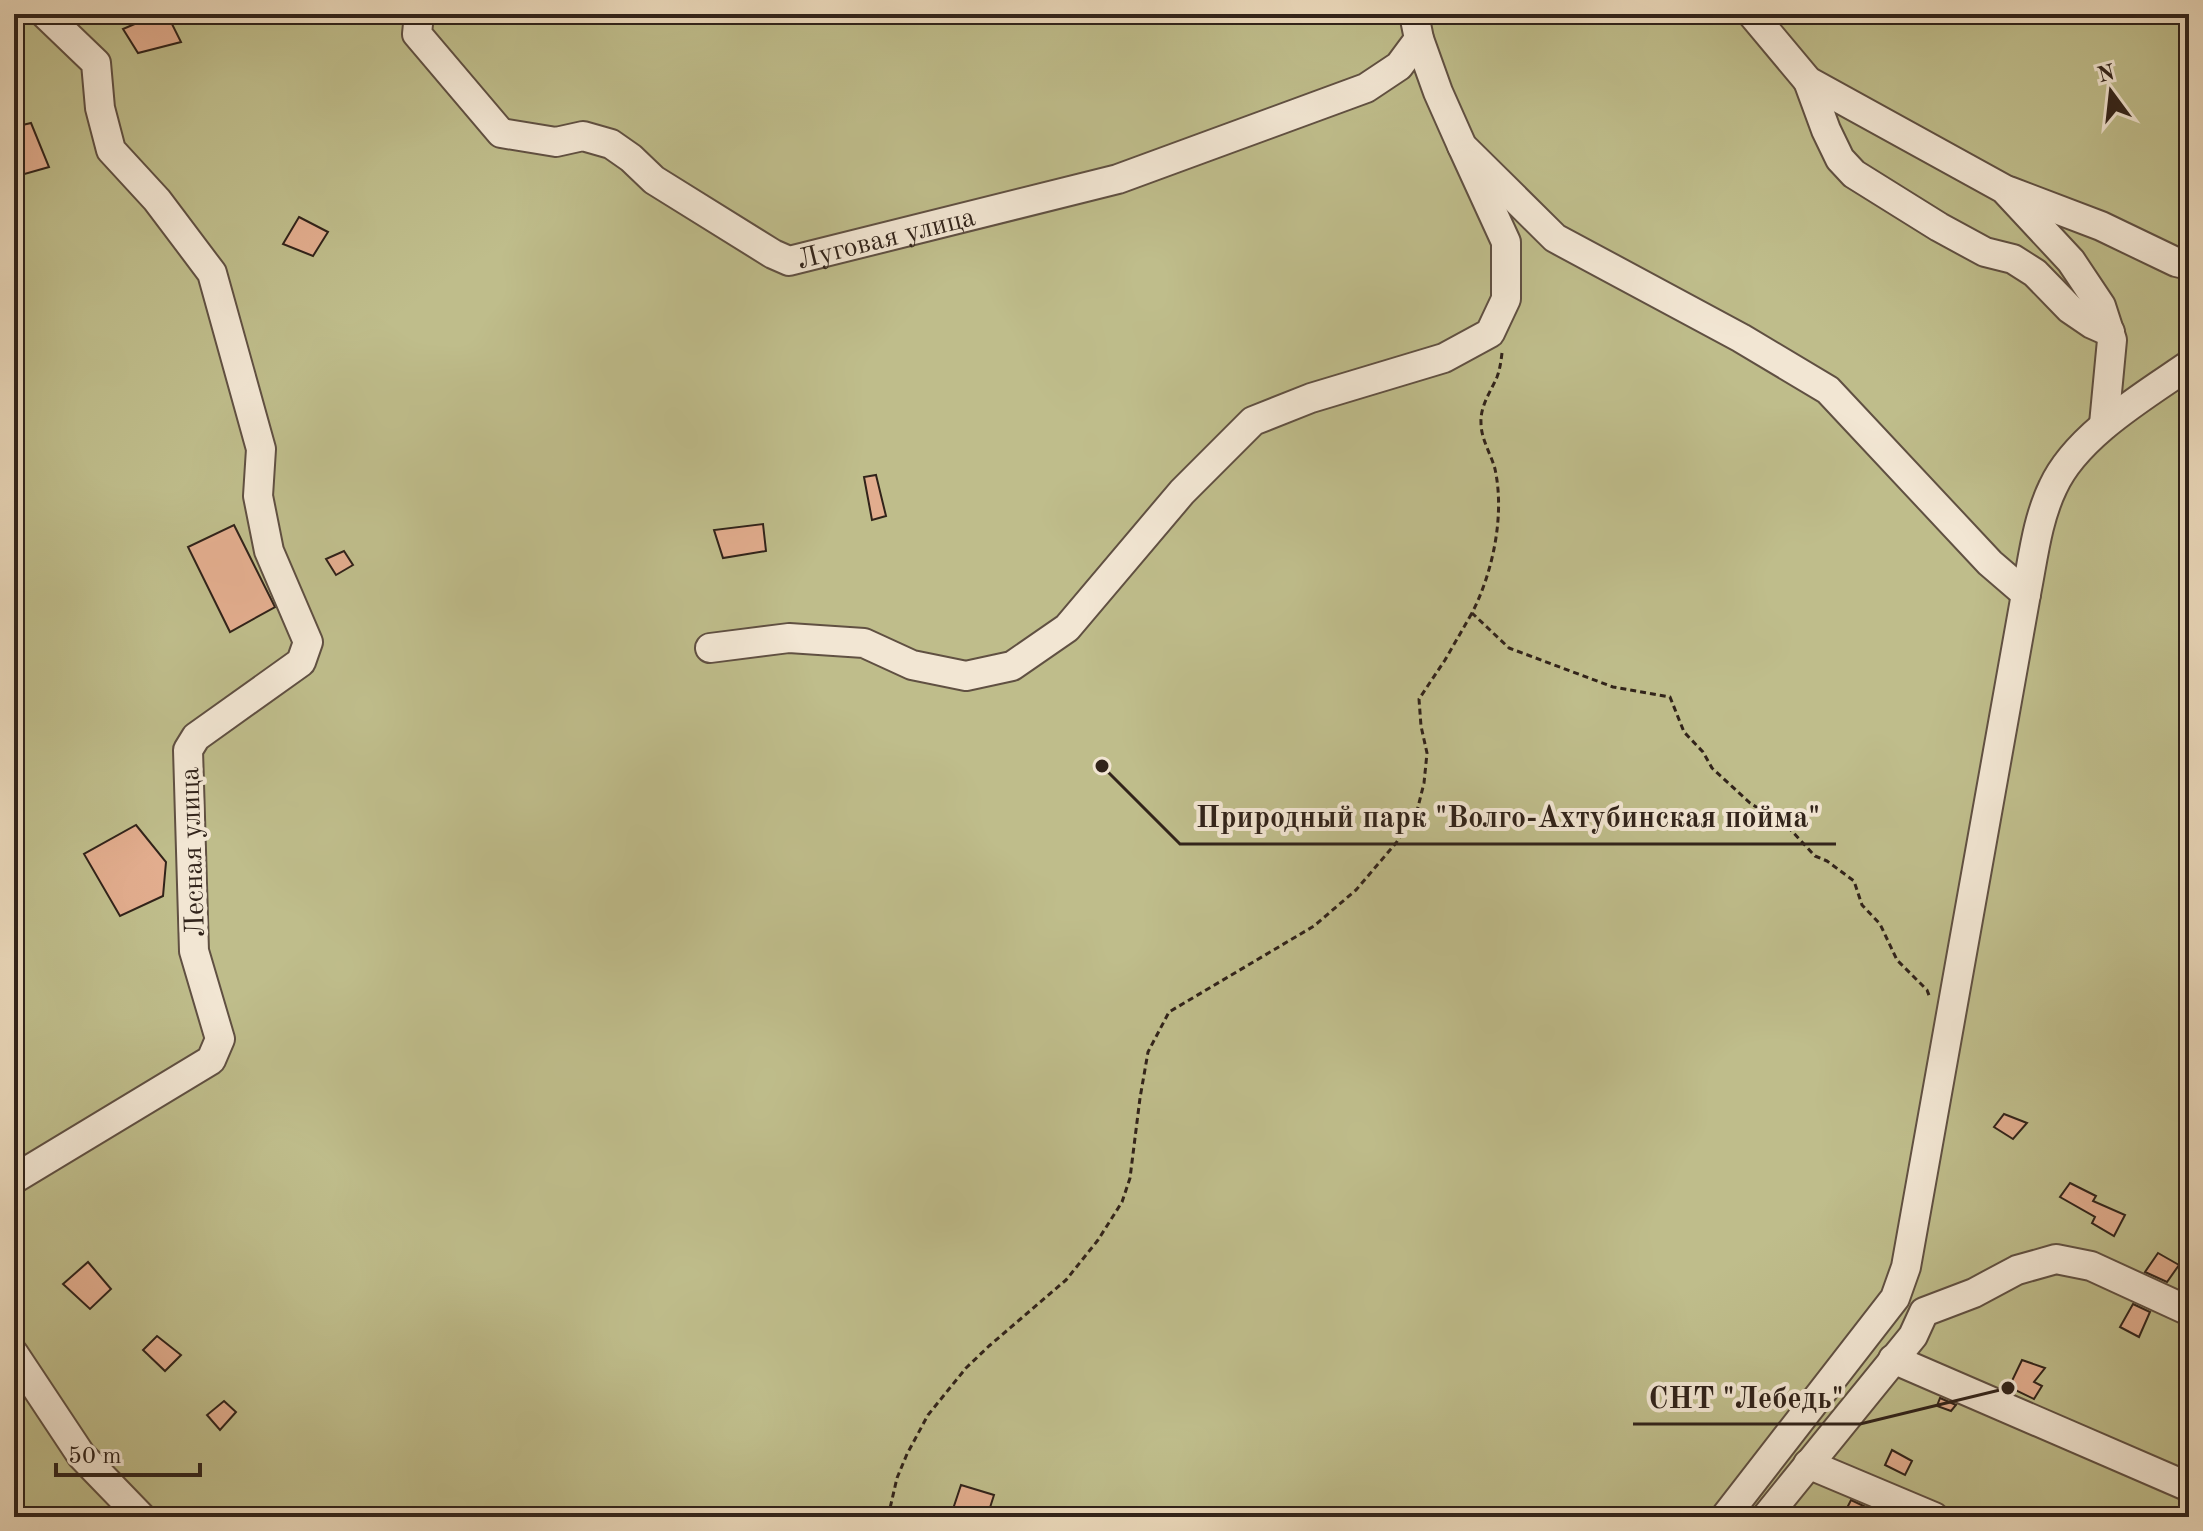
<svg xmlns="http://www.w3.org/2000/svg" width="2203" height="1531" viewBox="0 0 2203 1531" font-family="'Old Standard TT',serif">
	<rect width="100%" height="100%" fill="#ebd9bb"/>
	<filter id="stains"><feTurbulence type="fractalNoise" baseFrequency=".0025" numOctaves="4"/><feColorMatrix values="0 0 0 0 .2 0 0 0 0 .09 0 0 0 0 .02 0 0 0 .5 -.17"/></filter>
	<radialGradient id="worn" r=".72"><stop offset=".6" stop-color="#630" stop-opacity="0"/><stop offset="1" stop-color="#630" stop-opacity=".3"/></radialGradient>
	<!-- green -->
	<path fill="#bfbd8b" stroke="#787052" stroke-width="2" d="M14,14H2189V1517H14Z"/>
	<!-- building -->
	<path fill="#e2ad8e" stroke="#31231a" stroke-width="2" d="M158,14H167L181,42L138,53L123,29Z
		M31,123L49,167L14,177V127Z
		M299,217L328,232L313,256L283,244Z
		M876,475L886,516L872,520L864,477Z
		M763,524L766,551L723,558L714,530Z
		M234,525L275,607L230,632L188,547Z
		M344,551L353,565L336,575L326,559Z
		M136,825L166,862L163,896L120,916L84,854Z
		M2004,1114L2027,1123L2013,1139L1994,1127Z
		M2070,1183L2096,1196L2093,1201L2125,1215L2114,1236L2092,1223L2095,1217L2060,1197Z
		M2158,1253L2179,1265L2167,1282L2145,1272Z
		M88,1262L111,1289L90,1309L63,1284Z
		M2133,1304L2150,1312L2139,1337L2120,1327Z
		M157,1336L181,1355L165,1371L143,1350Z
		M2022,1360L2045,1368L2034,1382L2042,1386L2034,1399L2009,1387Z
		M1940,1398L1956,1405L1951,1411L1937,1406Z
		M224,1401L236,1412L220,1430L207,1415Z
		M1892,1450L1912,1461L1905,1475L1885,1465Z
		M961,1485L994,1495L987,1517L951,1515Z
		M1851,1500L1870,1509L1866,1517L1847,1508Z"/>
	<g fill="none" stroke-linecap="round" stroke-linejoin="round">
		<defs>
			<g id="minor">
				<path id="s1" d="M419,14L417,34L501,133L556,142L583,136L611,144L631,158L654,180L773,254L789,261L1118,179L1366,88L1399,66L1419,39"/>
				<path d="M1414,14L1419,39L1438,92L1462,146L1555,238L1741,338L1828,390L1990,563L2026,594"/>
				<path d="M1752,14L1808,81L2004,189L2071,261L2101,306L2112,340L2104,424"/>
				<path d="M1808,81L1826,130L1840,159L1854,174L1939,227L1985,252L2013,259L2035,273L2070,309L2092,324L2110,332"/>
				<path d="M2009,191L2101,226L2176,262L2189,265"/>
				<path d="M710,648L789,638L864,643L912,665L966,676L1012,666L1067,628L1182,492L1253,421L1311,398L1444,358L1490,333L1506,299V242L1462,146"/>
				<path d="M14,1179L211,1060L220,1039L194,951L188,750L196,737L301,662L308,642L269,551L258,496L261,449L212,273L157,200L111,150L100,108L96,63L45,14"/>
				<path d="M14,1354L81,1455L141,1517"/>
				<path d="M1893,1359L2189,1487"/>
				<path d="M1808,1464L1934,1517"/>
				<path d="M1725,1517L1895,1298L1906,1267L2026,594C2033,559 2037,520 2053,487C2076,436 2144,396 2189,365"/>
				<path d="M1766,1517L1913,1336L1924,1312L1974,1293L2017,1270L2056,1259L2091,1266L2189,1311"/>
			</g>
		</defs>
		<!-- minor casing -->
		<use href="#minor" stroke="#605042" stroke-width="32"/>
		<!-- path -->
		<path stroke="#31231a" stroke-width="3" stroke-dasharray="6 4" stroke-linecap="butt" d="M1502,353C1501,361 1500,369 1497,377C1491,391 1480,406 1481,423C1481,439 1491,454 1495,469C1505,515 1493,572 1472,613L1509,648L1613,687L1670,697L1684,732L1703,752L1712,768L1750,803L1789,828L1815,856L1827,861L1854,881L1862,905L1880,924L1897,960L1927,990L1930,998
			M888,1517L897,1478L907,1454L928,1415L966,1368L989,1346L1066,1280L1098,1240L1122,1202L1130,1178L1140,1098L1148,1052L1169,1012L1314,926L1356,890L1396,843L1417,811L1424,783L1427,753L1421,726L1419,699L1445,660L1472,613"/>
		<!-- minor -->
		<use href="#minor" stroke="#f2e6d3" stroke-width="28"/>
	</g>
	<g text-anchor="middle" stroke-width="8" stroke-linejoin="round" paint-order="stroke">
		<!-- street labels -->
		<g font-size="28" fill="#31231a" stroke="#f2e6d3">
			<text dy="10" stroke="none"><textPath href="#s1" startOffset="576">Луговая улица</textPath></text>
			<text transform="translate(191 852) rotate(-92)" y="10">Лесная улица</text>
		</g>
	</g>
	<!-- callouts -->
	<path fill="none" stroke="#31231a" stroke-width="3" d="M1102 766L1180 844H1836M2008 1388L1860 1424H1633"/>
	<g fill="#31231a" stroke="#f2e6d3" stroke-width="3">
		<circle cx="1102" cy="766" r="8"/>
		<circle cx="2008" cy="1388" r="8"/>
	</g>
	<g font-size="30" text-anchor="middle" font-weight="bold" fill="#31231a" stroke="#f2e6d3" stroke-width="8" stroke-linejoin="round" paint-order="stroke">
		<text x="1508" y="827">Природный парк "Волго-Ахтубинская пойма"</text>
		<text x="1746" y="1408">СНТ "Лебедь"</text>
	</g>
	<!-- margin -->
	<rect width="2203" height="1531" fill="none" stroke="#ebd9bb" stroke-width="48"/>
	<rect x="16" y="16" width="2171" height="1499" fill="none" stroke="#31231a" stroke-width="4"/>
	<rect x="24" y="24" width="2155" height="1483" fill="none" stroke="#31231a" stroke-width="2"/>
	<!-- north arrow -->
	<g transform="translate(2111 92) rotate(345)" stroke="#f2e6d3" stroke-width="6" paint-order="stroke">
	<path d="M0-6L14 30L0 20L-14 30Z" fill="#31231a"/>
	<text y="-12" font-size="22" font-weight="bold" text-anchor="middle" fill="#31231a">N</text>
	</g>
	<!-- scale -->
	<path d="M56 1463v12h144v-12" fill="none" stroke="#31231a" stroke-width="4"/>
	<text x="68" y="1463" font-size="24" fill="#31231a" stroke="#f2e6d3" stroke-width="6" paint-order="stroke">50 m</text>
	<rect width="100%" height="100%" filter="url(#stains)"/>
	<rect width="100%" height="100%" fill="url(#worn)"/>
</svg>
